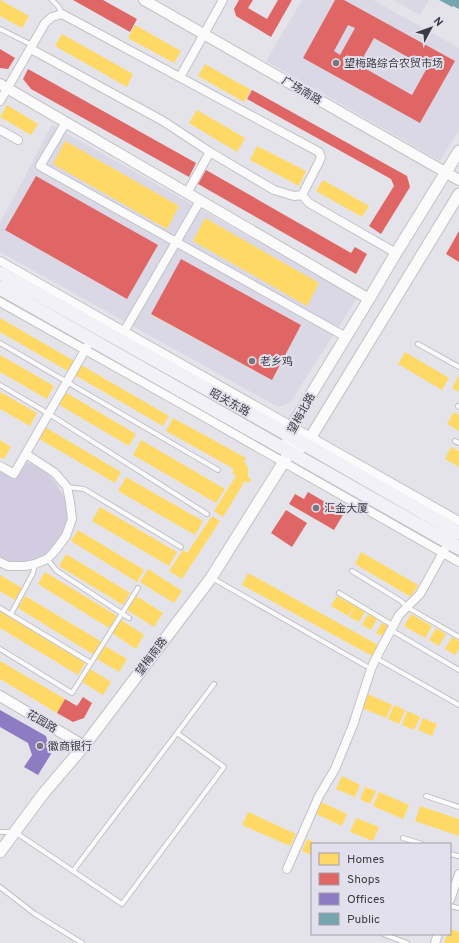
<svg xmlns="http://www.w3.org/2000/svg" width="459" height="943" viewBox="0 0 459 943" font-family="Overpass,'Noto Sans SC',sans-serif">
	<rect width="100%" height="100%" fill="#e4e3ea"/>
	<!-- built -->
	<path fill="#dbd8e6" d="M302,0H373L459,48V130L440,161L266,61Z
		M393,0H429L420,15Z
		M52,125L357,298L290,403L278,407L0,252V223Z"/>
	<!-- green -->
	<path fill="#d2cce1" d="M27,462L46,472L56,483L66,500L68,519L63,534L53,550L40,559L24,564L9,563L0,558V472C16,481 19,476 27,462Z"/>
	<!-- homes -->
	<path fill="#ffd966" d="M0,0L29,16L22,28L0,16Z
		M135,25L181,51L174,63L128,38Z
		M62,34L133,74L127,87L55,46Z
		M205,64L251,90L244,102L198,76Z
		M7,105L38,124L31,135L0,117Z
		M197,110L245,138L237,152L189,123Z
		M65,141L179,206L167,229L53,164Z
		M257,146L306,171L299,186L250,160Z
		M323,180L369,206L362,217L316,191Z
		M16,215L35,226L39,219L46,224L42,230L77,250L81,243L89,247L85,253L119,273L123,266L130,270L126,278L134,282L126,297L8,230Z
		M205,218L319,283L307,306L193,241Z
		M160,299L179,310L183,303L190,307L186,314L221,332L225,325L233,330L230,336L264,354L268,348L275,352L271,359L279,364L271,379L152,315Z
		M0,318L169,416L163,426L0,332Z
		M405,352L449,378L442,390L398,364Z
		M0,355L54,386L47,399L0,372Z
		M459,375V392L452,388Z
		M63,391L136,434L129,446L56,403Z
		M0,392L37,413L30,426L0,409Z
		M454,412L459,415V431L447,424Z
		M173,418L246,458L244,461L248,468V477L251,479L249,483L245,481L223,517L214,511L236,476L232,473L234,469L166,431Z
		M43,426L121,472L115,483L36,437Z
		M0,440L11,447L4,459L0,457Z
		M141,440L225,489L216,503L133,455Z
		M451,447L459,451V467L445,459Z
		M126,477L203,521L195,535L118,491Z
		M100,507L177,552L169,566L92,521Z
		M212,516L220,521L182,579L169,571L183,550L187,553Z
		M78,530L144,570L137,582L71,541Z
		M361,552L418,585L411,597L355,564Z
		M66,554L130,593L123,605L59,566Z
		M148,569L182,591L174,603L140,582Z
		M45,572L117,616L109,628L38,584Z
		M248,573L380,646L374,657L242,585Z
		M0,575L22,588L15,600L0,591Z
		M25,596L102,642L94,655L18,608Z
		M136,596L163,613L154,627L127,610Z
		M337,596L355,606L348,616L331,606Z
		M355,606L365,612L359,622L349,617Z
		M0,611L85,663L78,675L0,628Z
		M368,614L377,619L371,630L362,625Z
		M411,614L432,626L425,638L404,626Z
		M121,620L144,635L136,649L112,633Z
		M382,623L390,627L384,637L376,633Z
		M436,628L446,634L439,646L429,640Z
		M452,637L459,641V649L455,655L445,649Z
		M105,646L127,659L119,672L97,659Z
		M0,661L65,699L57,713L0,679Z
		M90,669L111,682L103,695L82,682Z
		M368,694L392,705L386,718L362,708Z
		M394,705L405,710L399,724L388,719Z
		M407,711L420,717L414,730L402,725Z
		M423,718L437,724L432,736L418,730Z
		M342,776L360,785L355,797L336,789Z
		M365,787L376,791L370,804L360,799Z
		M379,792L409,805L403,819L373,806Z
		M321,802L347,814L342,826L316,814Z
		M420,806L459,819V836L415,821Z
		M248,812L296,834L290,846L242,825Z
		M356,818L379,827L373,841L350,832Z
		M307,839L318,844H312V855L302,851Z
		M450,929L459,932V943H444L447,934H450Z"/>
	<!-- shops -->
	<path fill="#e06666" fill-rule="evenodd" d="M73,0H103L137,19L130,32Z
		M239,0H253L248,8L267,19L278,0H292L271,37L236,16L234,9Z
		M335,0H344L455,61L420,123L303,58ZM348,25L355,28L340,55L334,51ZM374,38L427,68L412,95L359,65Z
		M0,49L15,58L8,69L0,68Z
		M28,69L196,163L189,177L31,89L23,79Z
		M252,90L407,176L410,187L381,234L369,226L394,186L391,179L247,99Z
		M206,170L351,253L355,247L367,254L356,274L198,184Z
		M36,176L158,245L127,299L5,230Z
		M459,231V262L446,254Z
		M181,259L301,325L272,380L151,314Z
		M308,492L344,513L334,530L289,504L295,494L304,499Z
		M286,510L307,523L292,547L271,533Z
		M83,697L92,703L84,718L73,722L57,713L65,699L77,706Z"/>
	<!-- offices -->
	<path fill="#8e7cc3" d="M0,710L46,736L51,754L38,775L24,767L32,755L28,743L0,727Z"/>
	<!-- public -->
	<path fill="#76a5af" d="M439,0H459V9L453,6L452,7Z"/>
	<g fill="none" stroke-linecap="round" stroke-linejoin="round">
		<defs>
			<path id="service" d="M52,0L58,6L62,14
				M0,29L32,45
				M0,343L218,470
				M418,344L459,367
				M0,385L49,414L207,514
				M458,406L459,407
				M455,441L459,443
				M67,487L84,489L181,547
				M47,559L57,571L129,618
				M352,571L401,601L407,607L459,637
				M212,578L366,666
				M339,593L394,626
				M0,608L91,663
				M11,614L33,573L35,564
				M391,630L459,670
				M0,649L72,693L138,588
				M376,658L459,705
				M426,796L459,807
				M0,832H15L122,904L224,767L177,733
				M403,838L422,844
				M450,854L459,856
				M73,871L214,684
				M0,887L35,914L82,943
				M450,906L459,908
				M383,934L407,943"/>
			<path id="minor" d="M31,49L163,121L210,152L274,190L294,196L302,195
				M180,77L223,0
				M0,101L45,23L52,17L62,14L319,152L321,157L319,162L302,195L309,203L396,253
				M66,122L40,166L346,337
				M0,130L18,140
				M187,193L210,152
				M0,261L459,521
				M0,302L185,406L459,562
				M122,335L200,201
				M0,466L14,474L88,345
				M0,562L8,566H25L35,564L47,559L54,552L66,536L72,519L70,502L67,487L55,473L26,454
				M287,869L319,796L335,769L353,725L371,669L376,658L399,615L420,594L445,549
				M450,900L459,874
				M435,943L438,934"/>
			<path id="tertiary" d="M144,0L459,180
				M0,84L369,299
				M0,696L84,746"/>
			<path id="secondary" d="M290,452L287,434L369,299L396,253L459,151
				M290,452L306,445L459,194
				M0,852L43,794L84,746L211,578L290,452"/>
			<path id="primary" d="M0,273L287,434L459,533
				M0,288L459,548"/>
		</defs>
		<!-- service casing -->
		<use href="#service" stroke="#c2c1c6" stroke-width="6"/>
		<!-- minor casing -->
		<use href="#minor" stroke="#c2c1c6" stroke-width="10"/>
		<!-- tertiary casing -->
		<use href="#tertiary" stroke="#c2c1c6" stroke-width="12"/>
		<!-- secondary casing -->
		<use href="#secondary" stroke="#c2c1c6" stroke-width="13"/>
		<!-- primary casing -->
		<use href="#primary" stroke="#c0bfc3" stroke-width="15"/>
		<!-- service -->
		<use href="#service" stroke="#fbfbfc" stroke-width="4"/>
		<!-- minor -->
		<use href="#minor" stroke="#fbfbfc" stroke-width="8"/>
		<!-- tertiary -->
		<use href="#tertiary" stroke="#fbfbfc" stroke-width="10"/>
		<!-- secondary -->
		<use href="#secondary" stroke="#fbfbfc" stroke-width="11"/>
		<!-- primary -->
		<use href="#primary" stroke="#f2f1f7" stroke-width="13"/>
	</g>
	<!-- markers -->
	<g fill="#77767c" stroke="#e3e0ed" stroke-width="1.5">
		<circle cx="336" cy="63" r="4"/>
		<circle cx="252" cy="361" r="4"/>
		<circle cx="316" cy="508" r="4"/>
		<circle cx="40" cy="746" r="4"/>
	</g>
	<g text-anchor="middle" stroke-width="4" stroke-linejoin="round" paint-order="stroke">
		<!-- poi labels -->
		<g font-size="11" fill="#3d3b41" stroke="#e3e0ed" text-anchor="start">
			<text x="344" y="67">望梅路综合农贸市场</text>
			<text x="260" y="365">老乡鸡</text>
			<text x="324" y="512">汇金大厦</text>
			<text x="48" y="750">徽商银行</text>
		</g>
		<!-- street labels -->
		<g font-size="11" fill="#3d3b41" stroke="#e3e0ed">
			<text transform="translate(302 90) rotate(30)" y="4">广场南路</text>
			<text transform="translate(230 402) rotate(29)" y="4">昭关东路</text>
			<text transform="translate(301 413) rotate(-61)" y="4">望梅北路</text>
			<text transform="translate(151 656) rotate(-53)" y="4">望梅南路</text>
			<text transform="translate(42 721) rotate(31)" y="4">花园路</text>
		</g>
	</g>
	<!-- legend -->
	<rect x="311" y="843" width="140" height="92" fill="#e3e0ed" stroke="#a19ea8"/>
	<rect x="319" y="853" width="20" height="12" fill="#ffd966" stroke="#a19ea8"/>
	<text x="347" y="863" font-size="12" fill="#3d3b41">Homes</text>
	<rect x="319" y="873" width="20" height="12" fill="#e06666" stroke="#a19ea8"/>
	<text x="347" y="883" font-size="12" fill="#3d3b41">Shops</text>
	<rect x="319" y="893" width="20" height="12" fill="#8e7cc3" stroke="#a19ea8"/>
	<text x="347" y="903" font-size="12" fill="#3d3b41">Offices</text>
	<rect x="319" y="913" width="20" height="12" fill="#76a5af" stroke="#a19ea8"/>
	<text x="347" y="923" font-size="12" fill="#3d3b41">Public</text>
	<!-- north arrow -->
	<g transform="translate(431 28) rotate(49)" stroke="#e3e0ed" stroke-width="3" paint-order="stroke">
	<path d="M0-3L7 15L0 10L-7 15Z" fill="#3d3b41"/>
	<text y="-6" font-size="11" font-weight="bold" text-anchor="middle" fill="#3d3b41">N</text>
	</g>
</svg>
